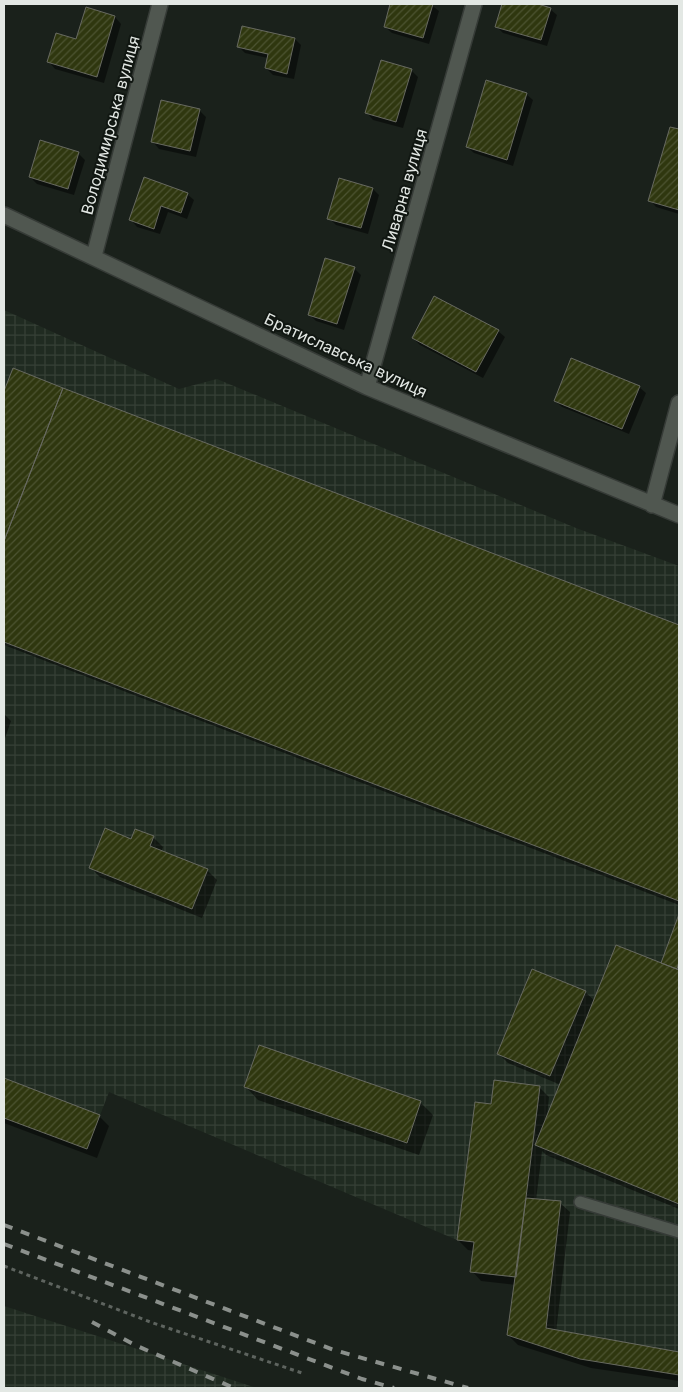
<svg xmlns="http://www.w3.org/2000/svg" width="683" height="1392" viewBox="0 0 683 1392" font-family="Inter,sans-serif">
	<defs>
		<pattern id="industrial-grid" width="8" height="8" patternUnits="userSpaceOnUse" patternTransform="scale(1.25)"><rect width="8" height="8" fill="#202b21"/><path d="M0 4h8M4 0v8" fill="none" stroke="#364036"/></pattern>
		<pattern id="building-hatch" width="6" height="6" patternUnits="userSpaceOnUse" patternTransform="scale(1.25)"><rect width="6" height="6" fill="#2f370f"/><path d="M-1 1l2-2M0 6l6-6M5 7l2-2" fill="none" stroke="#4d5432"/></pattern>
	</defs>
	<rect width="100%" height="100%" fill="#1a211b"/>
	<!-- industrial -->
	<path fill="url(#industrial-grid)" d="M4,310L179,389L217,379L576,528L679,566V1375L580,1359L507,1335L515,1278L470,1272L474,1242L457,1240L109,1092L87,1149L4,1118Z
		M4,1306L88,1333L257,1388H4Z"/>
	<!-- shadow -->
	<path fill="#0007" fill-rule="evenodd" d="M392,4H430L439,11L429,44L392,33L385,27Z
		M503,4H534L550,9L557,15L547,46L503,33L496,26Z
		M87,9L115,17L121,24L104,83L55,69L49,62L77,40Z
		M295,39L301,45L294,79L273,75L266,68L268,58L245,53L239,47ZM245,47L274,54V56L245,50Z
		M411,70L418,77L403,128L373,120L367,113Z
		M526,94L533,100L513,166L474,153L467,147Z
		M199,110L206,117L196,157L159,149L153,142Z
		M671,128L679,131V214L656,207L650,200Z
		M78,153L85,160L74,195L37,184L30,177Z
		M373,189L379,195L368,234L336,225L329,218Z
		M187,194L194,200L187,219L168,212L160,234L137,227L131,220Z
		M354,268L361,275L344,330L316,321L309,314Z
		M498,331L505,337L483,378L420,345L413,338Z
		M13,370L679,626V905L4,645V395Z
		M639,387L646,393L629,434L562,407L555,401Z
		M4,714L11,721L4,741Z
		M153,837L163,847L161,852L207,870L217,880L202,918L100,877L90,867L132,840Z
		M679,917V1209L546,1155L542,1151L536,1200L560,1203L570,1212L556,1332L679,1353V1381L591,1368L518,1345L508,1335L516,1285L481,1281L472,1271L474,1251L468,1250L458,1240L492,1105L539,1087L549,1097L547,1117L561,1085L508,1063L498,1053L585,992L595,1001L661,964Z
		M4,1080L99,1116L109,1126L97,1158L4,1123Z
		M246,1087L420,1102L433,1115L419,1155L258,1100Z"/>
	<!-- building -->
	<path fill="url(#building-hatch)" stroke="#676960" d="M390,4H433L423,38L384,27Z
		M502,4H538L551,8L541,40L495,27Z
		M86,7L115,16L97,77L47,62L56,33L76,39Z
		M242,26L295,38L287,74L265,68L268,54L237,47Z
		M381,60L412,69L396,122L365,113Z
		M486,80L527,93L507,160L466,147Z
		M161,100L200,109L190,151L151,142Z
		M670,127L679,129V210L648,201Z
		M40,140L79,152L68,189L29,177Z
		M144,177L188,193L181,213L161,206L154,229L129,220Z
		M339,178L373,188L361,228L327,219Z
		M325,258L355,267L337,324L308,315Z
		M434,296L499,330L476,372L412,338Z
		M571,358L640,386L622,429L554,401Z
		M13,368L63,388L4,541V391Z
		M63,388L679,625V901L4,642V541Z
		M105,828L131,839L135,829L154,836L150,846L208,869L192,909L89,868Z
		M679,914V962L677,969L661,963Z
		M616,945L679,970V1204L535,1145Z
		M532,969L586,991L550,1076L497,1054Z
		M259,1045L421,1101L407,1143L244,1087Z
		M4,1078L100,1115L87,1149L4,1118Z
		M494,1080L540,1086L516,1277L470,1272L474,1242L457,1240L475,1102L491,1104Z
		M526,1198L561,1201L546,1328L679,1352V1375L580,1359L507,1335Z"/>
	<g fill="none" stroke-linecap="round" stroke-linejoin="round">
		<defs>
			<path id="lane" d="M580,1202L679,1232"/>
			<path id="street" d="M4,215L367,387L679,515
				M94,256L160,4
				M367,387L474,4
				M652,505L679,403"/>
		</defs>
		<!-- lane casing -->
		<use href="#lane" stroke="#363b37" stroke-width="14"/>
		<!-- street casing -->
		<use href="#street" stroke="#363b37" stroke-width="18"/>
		<!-- path -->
		<path stroke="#5e645f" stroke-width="3" stroke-dasharray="4 4" stroke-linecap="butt" d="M4,1266L153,1323L302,1373"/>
		<!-- lane -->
		<use href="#lane" stroke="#505750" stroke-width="11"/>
		<!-- street -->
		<use href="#street" stroke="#505750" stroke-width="15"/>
		<!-- rail -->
		<path stroke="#8b908c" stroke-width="4" stroke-dasharray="9 9" stroke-linecap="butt" d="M4,1225L334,1350L468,1388
			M4,1244L362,1379L394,1388
			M92,1322L137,1346L234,1388"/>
	</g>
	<g text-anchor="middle" stroke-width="4" stroke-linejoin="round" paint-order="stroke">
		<!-- street labels -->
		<g font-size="16" fill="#e3e8e4" stroke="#111712">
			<text transform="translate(110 125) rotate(-75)" y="6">Володимирська вулиця</text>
			<text transform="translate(404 190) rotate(-74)" y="6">Ливарна вулиця</text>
			<text transform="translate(346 355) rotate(25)" y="6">Братиславська вулиця</text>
		</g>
	</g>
	<!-- border -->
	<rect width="683" height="1392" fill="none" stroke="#e3e8e4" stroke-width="10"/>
</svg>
